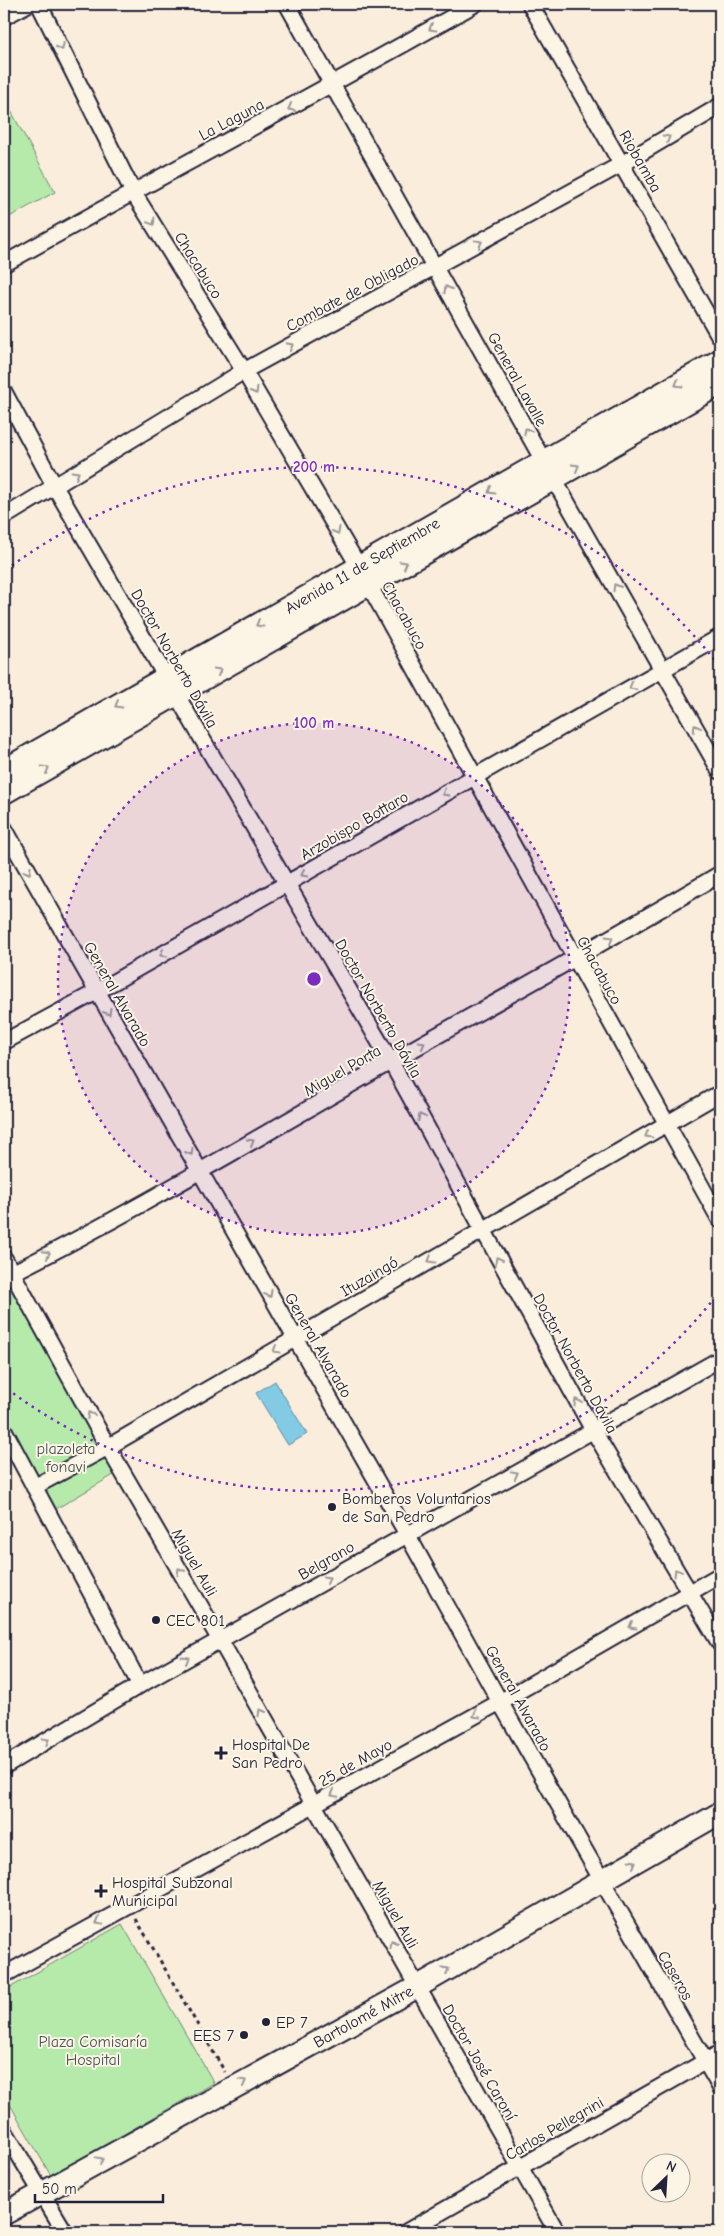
<svg xmlns="http://www.w3.org/2000/svg" width="724" height="2236" viewBox="0 0 724 2236" font-family="'Comic Neue',sans-serif">
	<rect width="100%" height="100%" fill="#fbeddc"/>
	<filter id="ink" filterUnits="userSpaceOnUse"><feTurbulence type="fractalNoise" baseFrequency=".02" numOctaves="2"/><feDisplacementMap in="SourceGraphic" scale="10" xChannelSelector="R" yChannelSelector="G"/><feConvolveMatrix kernelMatrix="1 2 1 2 8 2 1 2 1" color-interpolation-filters="sRGB"/></filter>
	<g filter="url(#ink)">
		<!-- green -->
		<path fill="#b6eaab" stroke="#6c8673" d="M4,98L55,192L4,220Z
			M4,1277L117,1473L54,1510L4,1420Z
			M122,1924L214,2083L51,2176L4,2094V1991Z"/>
		<!-- water -->
		<path fill="#83cbe4" stroke="#5c87a0" d="M275,1381L307,1434L288,1445L256,1393Z"/>
		<g fill="none" stroke-linecap="round" stroke-linejoin="round">
			<defs>
				<path id="street" d="M39,4L133,192L244,371L359,567L720,1220
					M287,4L544,462L720,771
					M530,4L720,337
					M4,17L28,4
					M4,264C160,176 319,93 475,4
					M4,392L55,487L391,1062L593,1430L720,1644
					M4,517L244,371L622,164L720,106
					M4,828L407,1534L500,1702L720,2087
					M4,1042L96,992L720,637
					M4,1258L108,1447L220,1640L557,2232
					M4,1277C136,1211 262,1135 390,1062C500,1000 611,939 720,874
					M4,1430L140,1685
					M34,1487L108,1447L720,1093
					M4,1766L140,1685L720,1359
					M4,1975L500,1702L720,1575
					M4,2130L65,2232
					M406,2232L720,2053"/>
				<path id="secondary" d="M4,770L720,360
					M4,793L720,384
					M4,2214L417,1987L720,1813"/>
			</defs>
			<!-- street casing -->
			<use href="#street" stroke="#22223b" stroke-width="19"/>
			<!-- secondary casing -->
			<use href="#secondary" stroke="#22223b" stroke-width="25"/>
			<!-- path -->
			<path stroke="#22223b" stroke-width="3" stroke-dasharray="4 4" stroke-linecap="butt" d="M136,1919L225,2072"/>
			<!-- street -->
			<use href="#street" stroke="#fcf5e5" stroke-width="15"/>
			<!-- secondary -->
			<use href="#secondary" stroke="#fcf5e5" stroke-width="21"/>
		</g>
		<!-- one-way arrows -->
		<defs><path id="oneway-chevron" d="M-2-3.5L2.5 0L-2 3.5" fill="none" stroke-width="1.6" stroke-linecap="round" stroke-linejoin="round" transform="scale(1.25)"/></defs>
		<g stroke="#9a9698">
			<use href="#oneway-chevron" transform="translate(432 28) rotate(150)"/>
			<use href="#oneway-chevron" transform="translate(61 47) rotate(63)"/>
			<use href="#oneway-chevron" transform="translate(291 108) rotate(152)"/>
			<use href="#oneway-chevron" transform="translate(667 138) rotate(-31)"/>
			<use href="#oneway-chevron" transform="translate(152 222) rotate(58)"/>
			<use href="#oneway-chevron" transform="translate(479 243) rotate(-29)"/>
			<use href="#oneway-chevron" transform="translate(447 289) rotate(-119)"/>
			<use href="#oneway-chevron" transform="translate(290 346) rotate(-28)"/>
			<use href="#oneway-chevron" transform="translate(678 384) rotate(150)"/>
			<use href="#oneway-chevron" transform="translate(255 391) rotate(60)"/>
			<use href="#oneway-chevron" transform="translate(527 431) rotate(-119)"/>
			<use href="#oneway-chevron" transform="translate(576 467) rotate(-30)"/>
			<use href="#oneway-chevron" transform="translate(76 474) rotate(-31)"/>
			<use href="#oneway-chevron" transform="translate(491 491) rotate(150)"/>
			<use href="#oneway-chevron" transform="translate(337 531) rotate(60)"/>
			<use href="#oneway-chevron" transform="translate(404 564) rotate(-30)"/>
			<use href="#oneway-chevron" transform="translate(616 587) rotate(-120)"/>
			<use href="#oneway-chevron" transform="translate(259 624) rotate(150)"/>
			<use href="#oneway-chevron" transform="translate(218 671) rotate(-30)"/>
			<use href="#oneway-chevron" transform="translate(632 687) rotate(150)"/>
			<use href="#oneway-chevron" transform="translate(118 705) rotate(150)"/>
			<use href="#oneway-chevron" transform="translate(696 728) rotate(-119)"/>
			<use href="#oneway-chevron" transform="translate(46 769) rotate(-30)"/>
			<use href="#oneway-chevron" transform="translate(445 793) rotate(150)"/>
			<use href="#oneway-chevron" transform="translate(28 871) rotate(61)"/>
			<use href="#oneway-chevron" transform="translate(304 874) rotate(150)"/>
			<use href="#oneway-chevron" transform="translate(610 939) rotate(-31)"/>
			<use href="#oneway-chevron" transform="translate(163 954) rotate(150)"/>
			<use href="#oneway-chevron" transform="translate(108 1012) rotate(60)"/>
			<use href="#oneway-chevron" transform="translate(422 1044) rotate(-29)"/>
			<use href="#oneway-chevron" transform="translate(421 1117) rotate(-118)"/>
			<use href="#oneway-chevron" transform="translate(648 1135) rotate(150)"/>
			<use href="#oneway-chevron" transform="translate(251 1142) rotate(-30)"/>
			<use href="#oneway-chevron" transform="translate(190 1152) rotate(60)"/>
			<use href="#oneway-chevron" transform="translate(47 1254) rotate(-28)"/>
			<use href="#oneway-chevron" transform="translate(431 1260) rotate(150)"/>
			<use href="#oneway-chevron" transform="translate(498 1260) rotate(-119)"/>
			<use href="#oneway-chevron" transform="translate(269 1294) rotate(61)"/>
			<use href="#oneway-chevron" transform="translate(276 1350) rotate(150)"/>
			<use href="#oneway-chevron" transform="translate(577 1402) rotate(-119)"/>
			<use href="#oneway-chevron" transform="translate(90 1415) rotate(-119)"/>
			<use href="#oneway-chevron" transform="translate(515 1474) rotate(-29)"/>
			<use href="#oneway-chevron" transform="translate(180 1571) rotate(-120)"/>
			<use href="#oneway-chevron" transform="translate(677 1572) rotate(-121)"/>
			<use href="#oneway-chevron" transform="translate(327 1579) rotate(-30)"/>
			<use href="#oneway-chevron" transform="translate(632 1626) rotate(150)"/>
			<use href="#oneway-chevron" transform="translate(186 1659) rotate(-30)"/>
			<use href="#oneway-chevron" transform="translate(261 1712) rotate(-120)"/>
			<use href="#oneway-chevron" transform="translate(476 1715) rotate(151)"/>
			<use href="#oneway-chevron" transform="translate(46 1741) rotate(-31)"/>
			<use href="#oneway-chevron" transform="translate(334 1794) rotate(151)"/>
			<use href="#oneway-chevron" transform="translate(633 1863) rotate(-30)"/>
			<use href="#oneway-chevron" transform="translate(99 1922) rotate(151)"/>
			<use href="#oneway-chevron" transform="translate(393 1944) rotate(-120)"/>
			<use href="#oneway-chevron" transform="translate(446 1970) rotate(-30)"/>
			<use href="#oneway-chevron" transform="translate(243 2082) rotate(-29)"/>
			<use href="#oneway-chevron" transform="translate(100 2160) rotate(-29)"/>
		</g>
	</g>
	<!-- distance rings -->
	<circle cx="314" cy="979" r="256" fill="#7b2cbf" fill-opacity=".12"/>
	<g fill="none" stroke="#7b2cbf" stroke-width="2.5" stroke-dasharray="2.5 5">
		<circle cx="314" cy="979" r="256"/>
		<path d="M720 1291A512 512 0 0 1 6 1388M6 570A512 512 0 0 1 720 667"/>
	</g>
	<!-- markers -->
	<g fill="#22223b" stroke="#fcf5e5" stroke-width="2">
		<circle cx="332" cy="1507" r="5"/>
		<circle cx="156" cy="1620" r="5"/>
		<path d="M218.5 1745.5h5v5h5v5h-5v5h-5v-5h-5v-5h5z"/>
		<path d="M98.5 1883.5h5v5h5v5h-5v5h-5v-5h-5v-5h5z"/>
		<circle cx="266" cy="2022" r="5"/>
		<circle cx="244" cy="2035" r="5"/>
	</g>
	<g text-anchor="middle" stroke-width="4" stroke-linejoin="round" paint-order="stroke">
		<!-- street labels -->
		<g font-size="16" fill="#22223b" stroke="#fcf5e5">
			<text transform="translate(231 119) rotate(-28)" y="6">La Laguna</text>
			<text transform="translate(641 161) rotate(60)" y="6">Riobamba</text>
			<text transform="translate(199 265) rotate(58)" y="6">Chacabuco</text>
			<text transform="translate(352 292) rotate(-28)" y="6">Combate de Obligado</text>
			<text transform="translate(518 379) rotate(61)" y="6">General Lavalle</text>
			<text transform="translate(362 565) rotate(-30)" y="6">Avenida 11 de Septiembre</text>
			<text transform="translate(405 615) rotate(61)" y="6">Chacabuco</text>
			<text transform="translate(175 658) rotate(60)" y="6">Doctor Norberto Dávila</text>
			<text transform="translate(354 825) rotate(-30)" y="6">Arzobispo Bottaro</text>
			<text transform="translate(600 970) rotate(61)" y="6">Chacabuco</text>
			<text transform="translate(118 994) rotate(60)" y="6">General Alvarado</text>
			<text transform="translate(379 1008) rotate(60)" y="6">Doctor Norberto Dávila</text>
			<text transform="translate(342 1070) rotate(-30)" y="6">Miguel Porta</text>
			<text transform="translate(369 1276) rotate(-30)" y="6">Ituzaingó</text>
			<text transform="translate(319 1345) rotate(60)" y="6">General Alvarado</text>
			<text transform="translate(576 1363) rotate(61)" y="6">Doctor Norberto Dávila</text>
			<text transform="translate(326 1560) rotate(-30)" y="6">Belgrano</text>
			<text transform="translate(195 1562) rotate(60)" y="6">Miguel Auli</text>
			<text transform="translate(519 1698) rotate(61)" y="6">General Alvarado</text>
			<text transform="translate(355 1762) rotate(-29)" y="6">25 de Mayo</text>
			<text transform="translate(396 1914) rotate(60)" y="6">Miguel Auli</text>
			<text transform="translate(676 1975) rotate(60)" y="6">Caseros</text>
			<text transform="translate(363 2016) rotate(-29)" y="6">Bartolomé Mitre</text>
			<text transform="translate(480 2062) rotate(60)" y="6">Doctor José Caroní</text>
			<text transform="translate(554 2128) rotate(-30)" y="6">Carlos Pellegrini</text>
		</g>
		<!-- park labels -->
		<g font-size="16" fill="#475457" stroke="#fcf5e5">
			<text x="66" y="1454">plazoleta<tspan x="66" dy="18">fonavi</tspan></text>
			<text x="93" y="2047">Plaza Comisaría<tspan x="93" dy="18">Hospital</tspan></text>
		</g>
		<!-- poi labels -->
		<g font-size="16" fill="#22223b" stroke="#fcf5e5" text-anchor="start">
			<text x="342" y="1504">Bomberos Voluntarios<tspan x="342" dy="18">de San Pedro</tspan></text>
			<text x="166" y="1626">CEC 801</text>
			<text x="232" y="1750">Hospital De<tspan x="232" dy="18">San Pedro</tspan></text>
			<text x="112" y="1888">Hospital Subzonal<tspan x="112" dy="18">Municipal</tspan></text>
			<text x="276" y="2028">EP 7</text>
			<text x="234" y="2041" text-anchor="end">EES 7</text>
		</g>
	</g>
	<circle cx="314" cy="979" r="8" fill="#7b2cbf" stroke="#fcf5e5" stroke-width="2.5"/>
	<g font-size="15" text-anchor="middle" font-weight="bold" fill="#7b2cbf" stroke="#fcf5e5" stroke-width="4" stroke-linejoin="round" paint-order="stroke">
		<text x="314" y="472">200 m</text>
		<text x="314" y="728">100 m</text>
	</g>
	<!-- margin -->
	<rect width="724" height="2236" fill="none" stroke="#fcf5e5" stroke-width="20"/>
	<rect x="10" y="10" width="704" height="2216" fill="none" stroke="#22223b" stroke-width="2" filter="url(#ink)"/>
	<!-- north arrow -->
	<g transform="translate(666 2178) rotate(25)"><circle r="24" fill="#fcf5e5" stroke="#a5a1a1"/>
	<path d="M0-4L9 19L0 12L-9 19Z" fill="#22223b"/>
	<text y="-8" font-size="14" font-weight="bold" text-anchor="middle" fill="#22223b">N</text>
	</g>
	<!-- scale -->
	<path d="M35 2194v8h128v-8" fill="none" stroke="#22223b" stroke-width="2.5"/>
	<text x="42" y="2194" font-size="15" fill="#22223b" stroke="#fcf5e5" stroke-width="4" paint-order="stroke">50 m</text>
</svg>
